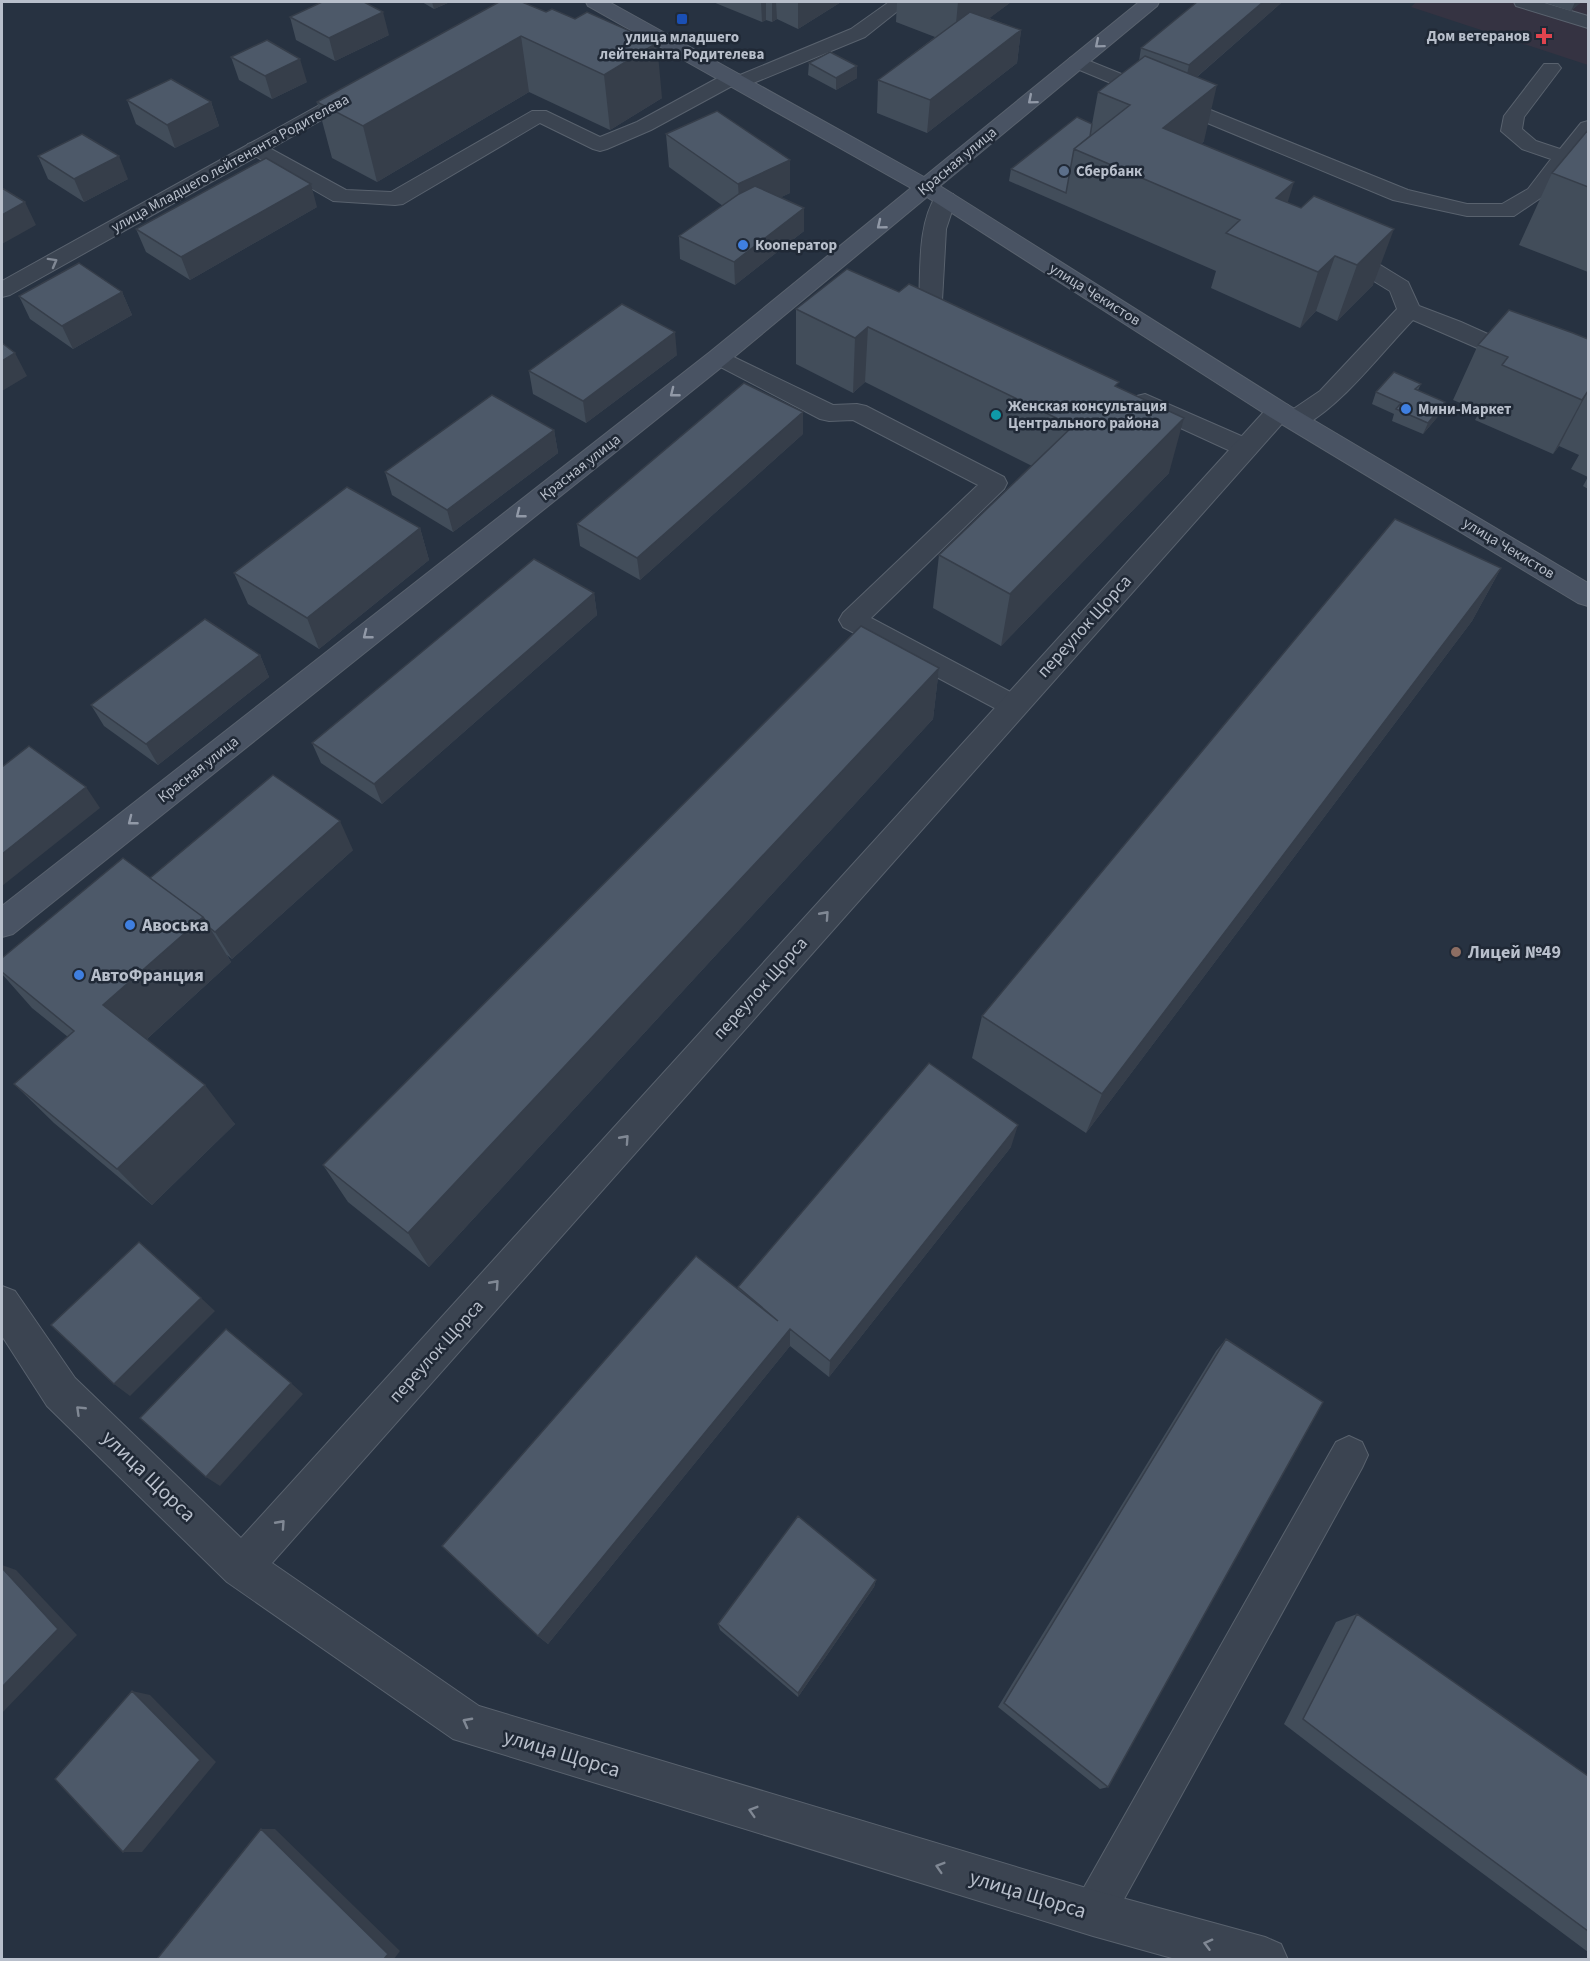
<svg xmlns="http://www.w3.org/2000/svg" width="1590" height="1961" viewBox="0 0 1590 1961" font-family="'Source Sans 3',sans-serif">
	<rect width="100%" height="100%" fill="#273241"/>
	<!-- medical -->
	<path fill="#353342" d="M1416,2H1588V65L1411,7Z"/>
	<g fill="none" stroke-linecap="round" stroke-linejoin="round">
		<defs>
			<path id="lane" d="M889,2H909L865,37L746,86L739,88L732,86L651,130L607,149L600,151L593,149L540,123L403,204L395,205L333,201L248,152L245,148L248,144L255,142L262,144L346,190L391,192L532,111H546L600,137L637,122L725,74L732,72L740,75L851,29Z
				M1514,2H1541L1588,16V28L1516,6Z
				M1077,56L1408,190L1467,204H1502L1528,189L1551,159L1522,149L1501,131L1504,116L1544,64H1558L1561,68L1524,117L1522,129L1536,141L1560,149L1581,123L1588,121V140L1542,197L1514,216H1467L1393,200L1070,66L1067,62L1070,58Z
				M945,193L953,194L956,199L946,229L942,301L969,313L972,318L969,323L961,325L953,323L922,309L919,304C921,270 917,224 937,194Z
				M1341,244L1349,246L1408,282L1419,306L1461,322L1588,379V396L1413,320C1382,352 1343,404 1305,425C1298,428 1293,427 1286,426L1283,420L1286,414L1320,391L1397,309L1390,291L1333,256L1330,251L1333,246Z
				M719,350L833,405L857,404L866,406L1004,477L1007,483L1004,489L871,618L1022,698L1026,705L1022,712L1012,716L1002,712L843,627L839,620L843,613L978,485L853,420L829,421L820,419L711,362L707,357L711,352Z
				M1145,394L1255,442L1258,448L1255,454L1246,456L1237,454L1137,408L1133,402L1137,396Z
				M1349,1436L1362,1442L1368,1455L1362,1468L1108,1928L1093,1935L1078,1928L1071,1913L1078,1898L1336,1442Z"/>
			<path id="street" d="M359,85L366,87L369,91L366,95L10,295L2,297V281L352,87Z
				M1279,403L1288,405L1292,411L1288,417L272,1563L479,1706L1093,1890L1265,1937L1281,1944L1288,1960H1179L1093,1936L453,1739L227,1582L47,1406L2,1336V1286L15,1291L75,1378L241,1538L1270,405Z"/>
			<path id="secondary" d="M586,2H609L924,177L1139,2H1159L1157,6L940,186L1288,405L1588,583V606L1578,603L1270,417L927,197L728,362L13,934L2,937V906L710,352L911,188L588,6Z"/>
		</defs>
		<!-- lane casing -->
		<use href="#lane" stroke="#59626e" stroke-width="2"/>
		<!-- street casing -->
		<use href="#street" stroke="#59626e" stroke-width="2"/>
		<!-- secondary casing -->
		<use href="#secondary" stroke="#59626e" stroke-width="2"/>
		<!-- lane -->
		<use href="#lane" fill="#3b4451" fill-rule="evenodd"/>
		<!-- street -->
		<use href="#street" fill="#3b4451" fill-rule="evenodd"/>
		<!-- secondary -->
		<use href="#secondary" fill="#495363" fill-rule="evenodd"/>
	</g>
	<!-- wall -->
	<path fill="#424d5a" d="M422,2H450L434,9Z
		M499,2L662,98L610,130L529,92L377,182L332,158L317,102Z
		M713,2H841L798,29L777,19L772,22L766,20L762,22Z
		M897,2H1011L989,18L1021,30L1017,63L927,133L877,113L878,80L935,37L896,22Z
		M1197,2H1282L1281,3L1197,77L1204,141L1201,144L1287,202L1301,208L1314,196L1373,285L1337,321L1316,311L1300,328L1211,288L1216,271L1009,181L1011,169L1092,124L1098,92L1139,61L1141,48Z
		M1543,2H1581L1571,11Z
		M290,17L389,35L335,61L296,40Z
		M231,57L307,82L272,99L239,80Z
		M809,63L857,78L836,90L808,75Z
		M127,100L211,102L219,126L175,148L136,124Z
		M1588,130V272L1519,245L1552,173Z
		M666,134L790,160V193L781,197L804,231L735,285L680,259L679,236L723,206L669,167Z
		M38,156L128,179L84,202L48,179Z
		M317,207L190,280L146,252L136,229Z
		M122,292L132,315L73,349L30,319L19,296Z
		M899,292L1118,388L1169,473L1001,646L933,608L939,555L1032,466L865,382L853,393L796,364V309Z
		M1588,339V477L1571,469L1579,455L1559,446L1553,454L1475,420L1480,411L1453,400L1478,345Z
		M677,355L586,423L533,394L529,371Z
		M1421,384L1418,390L1445,402L1440,414L1423,434L1392,421L1394,414L1372,404L1376,392Z
		M554,430L558,453L453,532L392,495L385,472Z
		M803,434L640,580L580,546L577,524Z
		M1588,477V489L1583,486Z
		M420,528L429,560L319,649L248,604L234,573Z
		M1501,568L1472,621L1086,1133L972,1058L982,1016Z
		M594,593L597,615L382,804L321,763L312,743Z
		M260,655L269,677L158,765L104,726L91,705Z
		M939,668L933,719L429,1267L348,1202L323,1165Z
		M353,850L232,959L227,955L231,962L147,1039L235,1124L152,1205L54,1123L14,1084L68,1037L32,1008L2,974V958L150,878Z
		M1011,1147L829,1377L790,1346L548,1644L538,1636L738,1290V1287Z
		M1226,1339L1108,1787L1100,1789L998,1707L1216,1351Z
		M876,1580L874,1587L798,1697L720,1630L718,1624Z
		M1357,1614L1588,1776V1952L1340,1767L1284,1724L1336,1622Z"/>
	<!-- shaded-wall -->
	<path fill="#363e4a" d="M432,2H450L434,9Z
		M761,2H766V20L762,22Z
		M772,2H776L777,19L772,22Z
		M798,2H841L798,29Z
		M958,2H1011L954,45Z
		M1263,2H1282L1281,3L1184,88L1189,65Z
		M1575,2H1581L1571,11Z
		M383,12L389,35L335,61L329,38Z
		M1021,30L1017,63L927,133L930,100Z
		M521,36L529,92L377,182L363,126Z
		M657,43L662,98L610,130L604,75Z
		M300,59L307,82L272,99L265,76Z
		M857,66V78L836,90V78Z
		M1217,85L1204,141L1153,183L1163,128Z
		M211,102L219,126L175,148L167,125Z
		M119,156L128,179L84,202L74,179Z
		M790,160V193L740,217L738,184Z
		M1294,182L1277,237L1276,198Z
		M311,184L317,207L190,280L181,257Z
		M25,202L36,225L2,244V215Z
		M804,208V231L735,285L734,262Z
		M1394,229L1373,285L1337,321L1357,265Z
		M1335,256L1316,311L1300,328L1318,272Z
		M122,292L132,315L73,349L62,326Z
		M868,327L865,382L853,393L855,338Z
		M675,332L677,355L586,423L583,401Z
		M15,353L27,376L2,391V361Z
		M1588,391L1559,446L1553,454L1582,400Z
		M1445,402L1440,414L1423,434L1428,423Z
		M803,412V434L640,580L637,558Z
		M1184,418L1169,473L1001,646L1010,594Z
		M554,430L558,453L453,532L447,510Z
		M420,528L429,560L319,649L307,618Z
		M1501,568L1472,621L1086,1133L1102,1094Z
		M594,593L597,615L382,804L374,784Z
		M260,655L269,677L158,765L146,744Z
		M939,668L933,719L429,1267L408,1233Z
		M86,787L100,808L2,886V854Z
		M340,821L353,850L232,959L215,932Z
		M203,917L231,962L138,1047L103,1005Z
		M205,1085L235,1124L152,1205L117,1169Z
		M1018,1125L1011,1147L829,1377L830,1361Z
		M201,1298L215,1311L130,1396L114,1384Z
		M790,1329V1346L548,1644L538,1636Z
		M291,1383L303,1394L220,1486L206,1477Z
		M2,1565L16,1570L77,1635L2,1713Z
		M876,1580L874,1587L798,1697V1693Z
		M132,1691L150,1695L216,1762L142,1852H123Z
		M261,1829H275L400,1951L394,1959H384Z"/>
	<!-- building -->
	<path fill="#4d5969" stroke="#363e4a" stroke-width="1.5" d="M322,2H364L383,12L329,38L290,17Z
		M499,2H522L546,12L552,9L575,19L587,12L657,43L604,75L521,36L363,126L317,102Z
		M1197,2H1263L1189,65L1141,48Z
		M970,12L1021,30L930,100L878,80Z
		M267,40L300,59L265,76L231,57Z
		M830,52L857,66L836,78L809,63Z
		M1145,56L1217,85L1163,128L1294,182L1276,198L1301,208L1314,196L1394,229L1357,265L1335,256L1318,272L1226,233L1240,220L1074,149L1130,105L1098,92Z
		M171,79L211,102L167,125L127,100Z
		M717,111L790,160L738,184L666,134Z
		M1077,117L1092,124L1090,136L1074,149L1066,193L1011,169Z
		M1588,130V187L1552,173Z
		M82,134L119,156L74,179L38,156Z
		M266,158L311,184L181,257L136,229Z
		M755,186L804,208L734,262L679,236L739,194Z
		M2,188L25,202L2,215Z
		M79,263L122,292L62,326L19,296Z
		M847,269L899,292L909,284L1119,382L1115,386L1184,418L1010,594L939,555L1073,426L868,327L855,338L796,309Z
		M622,304L675,332L583,401L529,371Z
		M1509,310L1573,333L1588,339V391L1582,400L1502,365L1508,357L1478,345Z
		M2,343L15,353L2,361Z
		M1394,372L1421,384L1415,389L1445,402L1428,423L1396,409L1401,403L1376,392Z
		M744,383L803,412L637,558L577,524Z
		M492,395L554,430L447,510L385,472Z
		M347,487L420,528L307,618L234,573Z
		M1395,519L1501,568L1102,1094L982,1016Z
		M534,559L594,593L374,784L312,743Z
		M205,619L260,655L146,744L91,705Z
		M861,626L939,668L408,1233L323,1165Z
		M29,746L86,787L2,854V767Z
		M273,775L340,821L215,932L210,928L203,917L150,878Z
		M123,858L203,917L103,1005L205,1085L117,1169L14,1084L74,1031L2,972V958Z
		M929,1063L1018,1125L830,1361L790,1329L538,1636L442,1546L696,1256L778,1321L738,1287Z
		M139,1242L201,1298L114,1384L51,1325Z
		M226,1329L291,1383L206,1477L140,1418Z
		M1226,1339L1323,1402L1108,1787L1004,1703Z
		M798,1516L876,1580L798,1693L718,1624Z
		M2,1568L58,1629L2,1687Z
		M1357,1614L1588,1776V1931L1362,1764L1303,1719Z
		M132,1691L200,1760L123,1852L55,1779Z
		M261,1829L388,1954L384,1959H157Z"/>
	<!-- one-way arrows -->
	<defs><path id="oneway-chevron" d="M-2-3.5L2.5 0L-2 3.5" fill="none" stroke-width="1.6" stroke-linecap="round" stroke-linejoin="round" transform="scale(1.5)"/></defs>
	<g stroke="#9199a7">
		<use href="#oneway-chevron" transform="translate(1099 44) rotate(140)"/>
		<use href="#oneway-chevron" transform="translate(1032 100) rotate(140)"/>
		<use href="#oneway-chevron" transform="translate(881 225) rotate(141)"/>
		<use href="#oneway-chevron" transform="translate(674 393) rotate(142)"/>
		<use href="#oneway-chevron" transform="translate(520 514) rotate(142)"/>
		<use href="#oneway-chevron" transform="translate(367 635) rotate(142)"/>
		<use href="#oneway-chevron" transform="translate(132 821) rotate(142)"/>
	</g>
	<g stroke="#808894">
		<use href="#oneway-chevron" transform="translate(53 262) rotate(-29)"/>
		<use href="#oneway-chevron" transform="translate(825 915) rotate(-48)"/>
		<use href="#oneway-chevron" transform="translate(625 1139) rotate(-48)"/>
		<use href="#oneway-chevron" transform="translate(495 1284) rotate(-48)"/>
		<use href="#oneway-chevron" transform="translate(80 1410) rotate(-136)"/>
		<use href="#oneway-chevron" transform="translate(281 1524) rotate(-48)"/>
		<use href="#oneway-chevron" transform="translate(467 1722) rotate(-152)"/>
		<use href="#oneway-chevron" transform="translate(753 1811) rotate(-163)"/>
		<use href="#oneway-chevron" transform="translate(940 1867) rotate(-163)"/>
		<use href="#oneway-chevron" transform="translate(1208 1944) rotate(-165)"/>
	</g>
	<!-- markers -->
	<rect fill="#1a4fb4" stroke="#202936" stroke-width="2" x="676" y="13" width="12" height="12" rx="3"/>
	<path fill="#e0444e" stroke="#202936" stroke-width="2" d="M1541 27h6v6h6v6h-6v6h-6v-6h-6v-6h6z"/>
	<circle fill="#5c6f8a" stroke="#202936" stroke-width="2" cx="1064" cy="171" r="6"/>
	<g fill="#3f7fe0" stroke="#202936" stroke-width="2">
		<circle cx="743" cy="245" r="6"/>
		<circle cx="1406" cy="409" r="6"/>
		<circle cx="130" cy="925" r="6"/>
		<circle cx="79" cy="975" r="6"/>
	</g>
	<circle fill="#0f9aa8" stroke="#202936" stroke-width="2" cx="996" cy="415" r="6"/>
	<circle fill="#8d6e63" stroke="#202936" stroke-width="2" cx="1456" cy="952" r="6"/>
	<g text-anchor="middle" stroke-width="5" stroke-linejoin="round" paint-order="stroke">
		<!-- far-poi labels -->
		<g font-size="15" font-weight="bold" fill="#b8bfcb" stroke="#202936" text-anchor="start">
			<text x="1530" y="41" text-anchor="end">Дом ветеранов</text>
			<text x="682" y="42" text-anchor="middle">улица младшего<tspan x="682" dy="17">лейтенанта Родителева</tspan></text>
			<text x="1076" y="176">Сбербанк</text>
			<text x="755" y="250">Кооператор</text>
			<text x="1008" y="411">Женская консультация<tspan x="1008" dy="17">Центрального района</tspan></text>
			<text x="1418" y="414">Мини-Маркет</text>
		</g>
		<!-- far-street labels -->
		<g font-size="15" fill="#b8bfcb" stroke="#202936">
			<text transform="translate(957 161) rotate(-40)" y="5">Красная улица</text>
			<text transform="translate(230 163) rotate(-29)" y="5">улица Младшего лейтенанта Родителева</text>
			<text transform="translate(1095 294) rotate(32)" y="5">улица Чекистов</text>
			<text transform="translate(580 467) rotate(-38)" y="5">Красная улица</text>
			<text transform="translate(1509 548) rotate(31)" y="5">улица Чекистов</text>
			<text transform="translate(198 769) rotate(-38)" y="5">Красная улица</text>
		</g>
		<!-- street labels -->
		<g font-size="18" fill="#b8bfcb" stroke="#202936">
			<text transform="translate(1084 626) rotate(-48)" y="6">переулок Щорса</text>
			<text transform="translate(760 988) rotate(-48)" y="6">переулок Щорса</text>
			<text transform="translate(436 1351) rotate(-48)" y="6">переулок Щорса</text>
		</g>
		<!-- poi labels -->
		<g font-size="18" font-weight="bold" fill="#b8bfcb" stroke="#202936" text-anchor="start">
			<text x="142" y="931">Авоська</text>
			<text x="1468" y="958">Лицей №49</text>
			<text x="91" y="981">АвтоФранция</text>
		</g>
		<!-- near-street labels -->
		<g font-size="21" fill="#b8bfcb" stroke="#202936">
			<text transform="translate(149 1476) rotate(44)" y="7">улица Щорса</text>
			<text transform="translate(562 1753) rotate(17)" y="7">улица Щорса</text>
			<text transform="translate(1028 1894) rotate(17)" y="7">улица Щорса</text>
		</g>
	</g>
	<!-- border -->
	<rect width="1590" height="1961" fill="none" stroke="#b8bfcb" stroke-width="6"/>
</svg>
